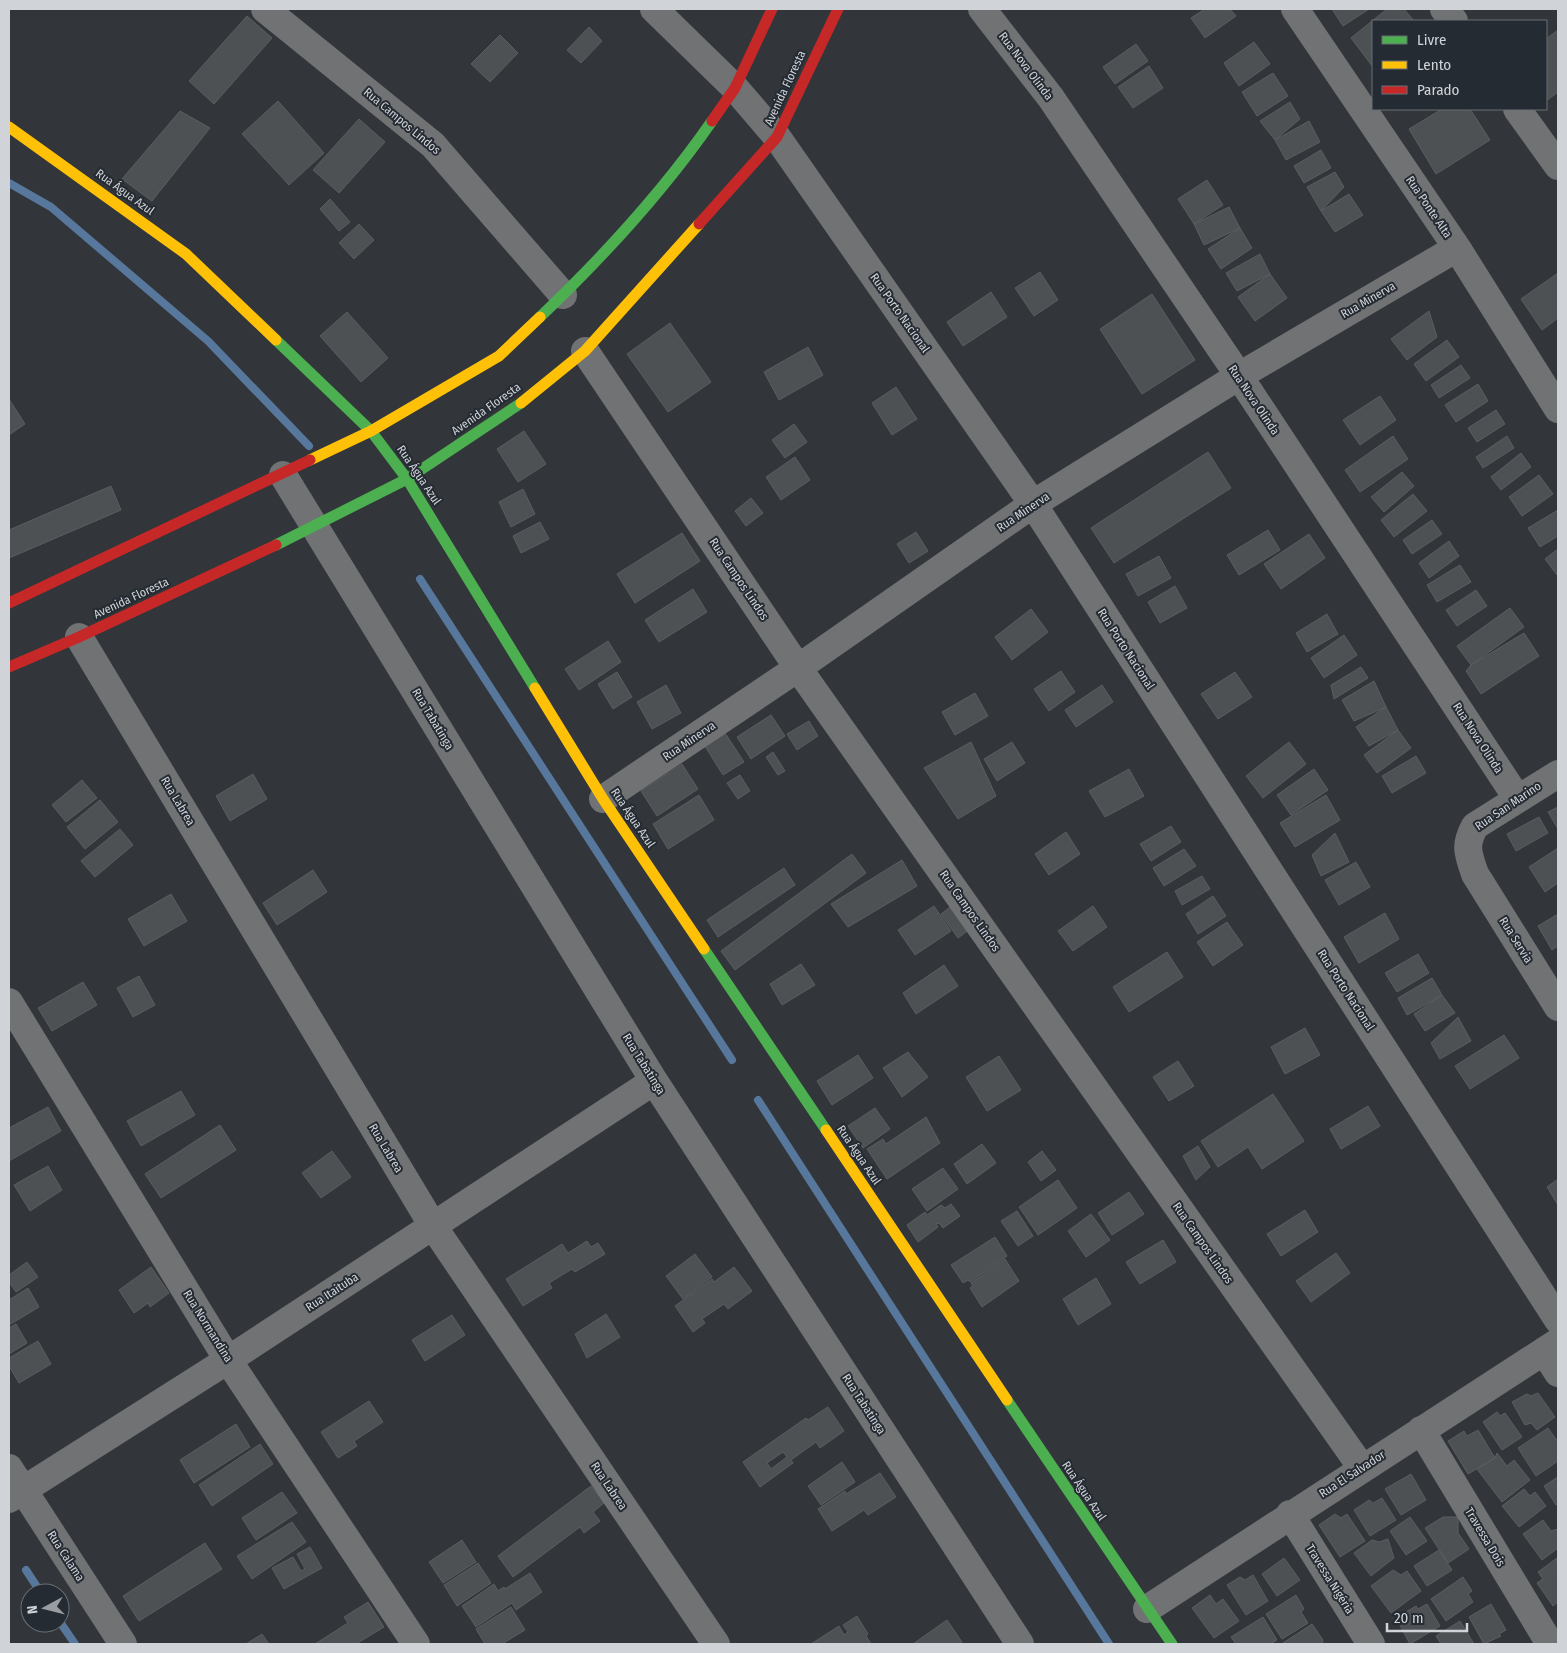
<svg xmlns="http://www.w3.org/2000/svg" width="1567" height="1653" viewBox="0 0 1567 1653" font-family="'Fira Sans Condensed',sans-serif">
	<rect width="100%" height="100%" fill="#32363a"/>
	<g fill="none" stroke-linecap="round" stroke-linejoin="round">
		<!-- stream -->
		<path stroke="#57789c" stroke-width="8" d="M9,183L51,207L208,341L309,446
			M420,579L732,1060
			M758,1100L1109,1644
			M26,1570L41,1593
			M60,1622L75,1644"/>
	</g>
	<!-- building -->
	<path fill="#4e5154" stroke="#5a5e61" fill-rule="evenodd" d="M1205,9H1230L1236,16L1205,38L1191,18Z
		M1332,9H1369L1343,26Z
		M1387,9H1404L1414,21H1373V67L1351,38Z
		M247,16L272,38L214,104L189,81Z
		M589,27L602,41L581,63L567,50Z
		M1558,30V92L1546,101V39Z
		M500,35L518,53L490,82L471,64Z
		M1254,42L1270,64L1239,86L1224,63Z
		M1136,44L1148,61L1115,84L1103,67Z
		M1149,66L1163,88L1133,108L1118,87Z
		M1273,73L1288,96L1257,116L1242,92Z
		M278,101L324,153L289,185L242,134Z
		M1290,102L1300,119L1275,140L1260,121Z
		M1442,109H1470L1490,140L1436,174L1409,129Z
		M180,111L210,128L152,201L122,179Z
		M359,119L385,142L339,193L313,170Z
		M1309,121L1320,142L1286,160L1275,140Z
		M1321,150L1331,168L1304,183L1294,166Z
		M1335,172L1344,187L1321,211L1307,187Z
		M1207,180L1223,205L1194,224L1178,199Z
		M1349,194L1363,215L1335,232L1321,211Z
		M330,199L350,222L339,231L320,209Z
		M1229,207L1240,228L1204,245L1194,224Z
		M359,224L374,240L354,259L339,243Z
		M1240,228L1252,248L1221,269L1208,249Z
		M1260,254L1270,274L1237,291L1226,273Z
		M1040,272L1058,300L1034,316L1015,288Z
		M1558,273V318L1542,330L1521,299Z
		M1270,274L1287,298L1255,321L1238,297Z
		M991,292L1007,317L963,346L947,322Z
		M1152,294L1195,360L1142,394L1100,329Z
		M1429,311L1437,337L1407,360L1391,339Z
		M347,312L388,358L361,382L320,336Z
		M670,323L711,382L668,412L627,354Z
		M1447,340L1459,357L1426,381L1414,364Z
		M808,347L823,375L779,400L764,372Z
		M1461,365L1470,378L1439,398L1431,385Z
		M1478,384L1488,401L1456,422L1445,405Z
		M896,387L917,419L892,435L872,403Z
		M1380,396L1396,420L1360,445L1343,420Z
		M9,399L25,424L9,435Z
		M1496,410L1505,424L1477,442L1468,428Z
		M794,424L807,442L785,458L772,440Z
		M524,431L546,464L518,482L497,449Z
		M1393,436L1408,459L1360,492L1345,470Z
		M1507,436L1514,448L1483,468L1476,457Z
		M1208,452L1231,488L1114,563L1091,528Z
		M1521,453L1531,467L1501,490L1491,477Z
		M795,457L810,480L781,500L766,477Z
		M1402,472L1414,486L1384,512L1371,497Z
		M1539,475L1553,494L1522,516L1509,497Z
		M111,486L121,510L9,558V530Z
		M523,489L535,514L511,527L499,502Z
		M1413,494L1427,511L1394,537L1381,520Z
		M751,498L763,513L746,526L735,511Z
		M1558,510V536L1540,547L1528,528Z
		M1432,520L1442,534L1412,554L1403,540Z
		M540,522L549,539L521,553L513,536Z
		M1268,530L1280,550L1239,575L1227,555Z
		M916,532L928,551L909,563L897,544Z
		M682,533L700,561L635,603L617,574Z
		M1309,534L1325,558L1281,589L1264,564Z
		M1449,541L1459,556L1429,578L1419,563Z
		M1558,549V574L1557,575L1545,559Z
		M1159,556L1171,578L1138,596L1126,574Z
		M1460,565L1471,582L1437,602L1427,585Z
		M1175,586L1187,608L1160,623L1148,602Z
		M693,589L707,612L659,642L645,620Z
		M1476,590L1487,606L1457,626L1446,610Z
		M1510,608L1524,627L1471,665L1457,646Z
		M1031,609L1048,632L1012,660L995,637Z
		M1327,614L1338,634L1307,652L1296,633Z
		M1524,633L1539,656L1481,694L1466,671L1471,665Z
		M1344,635L1357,655L1324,678L1311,658Z
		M608,641L621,662L579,690L565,669Z
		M1361,667L1368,678L1334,699L1331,685Z
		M1061,671L1075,692L1049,711L1034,689Z
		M617,672L632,697L613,709L598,684Z
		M1235,672L1252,697L1218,719L1201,694Z
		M1374,681L1386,707L1354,721L1342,700Z
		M666,685L681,713L652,729L637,702Z
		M1102,685L1113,702L1076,727L1065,710Z
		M975,693L988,716L955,735L942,712Z
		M1386,707L1398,730L1369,746L1356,727Z
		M771,715L785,736L751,759L737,737Z
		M809,721L818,736L797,750L787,734Z
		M723,730L744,762L723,775L703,743Z
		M1398,730L1411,748L1377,773L1364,755Z
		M971,742L996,796L958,819L924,768Z
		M1012,742L1025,763L997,781L984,759Z
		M1289,742L1306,764L1263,798L1246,776Z
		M773,752L785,771L778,775L766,757Z
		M1416,756L1426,773L1392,793L1382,776Z
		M682,764L698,789L657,816L641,791Z
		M1129,769L1144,796L1105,817L1089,791Z
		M1314,769L1328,790L1291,815L1277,795Z
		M253,774L267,799L230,821L216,796Z
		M740,775L750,791L738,799L727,783Z
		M82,780L97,798L66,822L52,805Z
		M699,795L714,820L668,849L653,824Z
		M1326,795L1340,820L1295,847L1280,823Z
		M100,800L118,822L85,849L67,827Z
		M1558,807V829L1548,812Z
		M1539,817L1548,833L1516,851L1507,834Z
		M1171,826L1181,842L1151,861L1140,844Z
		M120,829L133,845L95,877L81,861Z
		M1066,832L1080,854L1049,875L1035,854Z
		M1335,833L1349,862L1321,876L1312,855Z
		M1558,848V883L1545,892L1529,867Z
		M1184,849L1196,866L1164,886L1153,868Z
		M852,854L866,873L735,970L721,951Z
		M902,860L917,886L848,927L831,904Z
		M1356,862L1370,887L1339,905L1325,880Z
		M784,868L795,885L718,937L707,920Z
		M313,870L327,892L277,925L263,903Z
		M1202,876L1210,889L1182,905L1175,891Z
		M171,894L187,921L144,946L128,919Z
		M1213,896L1226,916L1198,934L1186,914Z
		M961,899L978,923L958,938L941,914Z
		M934,906L951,931L915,955L898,930Z
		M1093,906L1107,927L1073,951L1058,931Z
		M1385,913L1399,939L1359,963L1344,937Z
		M1558,914V946L1552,950L1538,926Z
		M1227,922L1243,945L1213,966L1197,942Z
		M1167,952L1183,977L1129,1012L1113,987Z
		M1418,954L1429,973L1397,992L1385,973Z
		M801,964L815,985L782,1005L770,984Z
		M944,965L958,986L916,1014L903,993Z
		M139,976L155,1005L133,1017L117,988Z
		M1432,978L1442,995L1407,1015L1398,998Z
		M83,982L97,1005L52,1031L38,1008Z
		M1442,995L1455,1013L1425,1031L1414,1014Z
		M1458,1017L1471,1041L1440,1059L1431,1043Z
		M1305,1028L1320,1055L1285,1074L1271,1047Z
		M1504,1035L1519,1058L1470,1089L1455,1066Z
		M908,1052L928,1077L902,1097L883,1068Z
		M858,1055L873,1078L832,1105L817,1081Z
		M999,1056L1021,1090L987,1111L966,1077Z
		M1178,1061L1194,1086L1169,1101L1153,1077Z
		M181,1091L195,1115L141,1146L127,1121Z
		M1273,1094L1304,1141L1262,1169L1248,1147L1218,1167L1201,1141Z
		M1368,1106L1380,1126L1341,1149L1330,1129Z
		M48,1107L61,1131L9,1161V1128Z
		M875,1108L890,1129L863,1148L848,1126Z
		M926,1117L940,1143L887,1179L867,1149L883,1139L886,1144Z
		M220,1125L236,1150L161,1198L145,1174Z
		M982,1144L996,1163L967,1184L954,1164Z
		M1198,1146L1210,1167L1196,1180L1183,1156Z
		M332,1151L351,1177L321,1198L302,1173Z
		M1042,1151L1056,1170L1041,1181L1028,1162Z
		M48,1166L62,1190L30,1211L14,1185Z
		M943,1168L958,1189L927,1211L912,1189Z
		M1558,1179V1205L1547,1187Z
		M1058,1180L1077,1208L1038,1235L1019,1207Z
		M1129,1192L1144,1214L1112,1235L1098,1213Z
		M951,1204L960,1216L943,1228L939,1223L936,1224L938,1227L918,1242L907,1225L925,1212L927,1215L941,1205L945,1208Z
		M1305,1210L1318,1232L1281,1256L1267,1234Z
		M1017,1211L1033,1236L1018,1246L1001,1221Z
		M1091,1214L1110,1240L1086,1257L1068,1231Z
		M995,1237L1007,1256L970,1282L968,1280L963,1283L951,1265Z
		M1163,1240L1176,1262L1140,1284L1126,1262Z
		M587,1241L591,1247L598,1243L605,1254L575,1272L572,1269L549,1283L552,1288L523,1306L506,1279L562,1244L568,1253Z
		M1336,1253L1350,1273L1311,1302L1296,1281Z
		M695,1254L712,1277L683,1299L666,1276Z
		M1005,1259L1019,1281L982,1307L970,1288L973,1286L971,1283Z
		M27,1262L38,1277L16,1292L9,1282V1275Z
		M151,1267L169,1293L150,1307L148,1303L134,1313L119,1290Z
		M734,1267L752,1291L728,1309L724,1304L702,1319L705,1323L693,1332L675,1306L712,1279L714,1282Z
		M1096,1278L1111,1304L1078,1325L1063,1299Z
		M28,1288L39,1307L9,1325V1300Z
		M606,1314L620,1337L587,1358L575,1334Z
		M452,1315L465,1335L425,1361L412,1340Z
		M16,1324L27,1343L9,1354V1328Z
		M38,1341L51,1364L19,1383L9,1366V1358Z
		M1538,1393L1555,1417L1537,1430L1531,1423L1525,1425L1512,1402L1527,1394L1531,1396Z
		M369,1401L383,1422L354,1441L357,1446L338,1458L321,1432Z
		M828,1407L844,1431L820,1448L816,1442L791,1460L793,1463L760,1487L743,1462L806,1418L808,1420ZM783,1452L787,1457L771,1469L767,1463Z
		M1497,1412L1500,1416L1505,1413L1522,1437L1502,1450L1483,1422Z
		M236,1424L250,1447L194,1483L180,1460Z
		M1548,1428L1558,1442V1461L1536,1476L1518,1448Z
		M1478,1430L1495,1458L1468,1474L1448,1441L1464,1431L1467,1436Z
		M260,1444L273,1464L212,1506L199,1485Z
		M1497,1453L1507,1466L1514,1460L1530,1480L1502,1502L1477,1469L1495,1458Z
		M842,1462L855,1482L821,1505L808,1486Z
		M880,1473L896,1497L868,1515L864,1510L832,1531L818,1509L845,1491L846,1494Z
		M1411,1474L1426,1500L1401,1515L1385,1489Z
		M1558,1477V1504L1556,1505L1544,1486Z
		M591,1486L604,1503L593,1512L600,1521L584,1533L580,1527L513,1577L498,1556Z
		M1524,1489L1530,1496L1535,1492L1546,1506L1519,1527L1502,1506Z
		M282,1492L297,1513L256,1540L242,1518Z
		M1382,1498L1396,1520L1370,1536L1354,1510L1369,1500L1373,1503Z
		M1335,1514L1341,1518L1347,1514L1365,1541L1340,1557L1319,1525Z
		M1410,1517L1427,1541L1406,1555L1390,1531Z
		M1443,1517H1458V1533L1469,1549L1448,1563L1425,1528Z
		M1543,1520L1551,1531L1558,1529V1548L1542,1560L1523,1534Z
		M292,1522L306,1542L252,1579L237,1556Z
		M1388,1539L1394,1558L1371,1576L1354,1553L1372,1540L1379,1542Z
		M462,1540L476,1562L443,1583L429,1562Z
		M205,1543L222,1569L139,1621L123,1596Z
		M310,1547L322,1568L284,1589L272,1568L293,1557L301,1571L305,1569L297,1554Z
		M1439,1550L1452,1570L1427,1586L1414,1566Z
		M1284,1558L1300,1580L1277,1596L1262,1574Z
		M1557,1558L1558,1602L1553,1606L1537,1583L1543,1579L1538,1572Z
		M478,1563L491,1583L457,1606L444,1585Z
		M1393,1570L1401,1575L1407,1571L1421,1591L1391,1613L1371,1586Z
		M530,1573L542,1592L516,1610L512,1603L476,1627L462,1606L494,1584L498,1591L504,1587L505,1589Z
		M1253,1575L1268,1601L1246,1615L1227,1585L1240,1577L1245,1580Z
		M1463,1577L1472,1591L1468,1594L1473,1602L1446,1621L1431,1599Z
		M1210,1595L1216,1604L1223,1599L1239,1621L1214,1638L1192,1608Z
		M1296,1595L1304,1609L1301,1612L1308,1623L1282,1639L1266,1614Z
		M368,1602L384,1627L356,1644H315L348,1623L344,1617Z
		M1427,1604L1440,1626L1410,1644L1396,1618L1416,1606L1418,1609Z
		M1491,1604L1506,1630L1499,1634L1501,1636L1484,1644L1469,1617Z
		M511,1607L525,1630L502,1644H485L476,1629Z
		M857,1616L868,1634L866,1636L871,1644H811L839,1626L844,1635L848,1632L843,1625Z
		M1263,1617L1277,1640L1270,1644H1236L1231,1637Z
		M947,1620L962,1642L959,1644H913Z
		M1460,1621L1474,1644H1441L1436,1636Z
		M1312,1624L1323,1640L1322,1644H1284L1283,1643Z
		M262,1634L269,1644H246Z"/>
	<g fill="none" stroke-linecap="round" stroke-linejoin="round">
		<!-- street -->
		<path stroke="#707274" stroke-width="28" d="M265,9L433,145L563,295
			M654,9L735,88L777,137L1033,504L1558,1320
			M982,9L1051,98L1239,376L1517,798
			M1295,9L1457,248L1558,409
			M1444,9L1454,21
			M1517,109L1558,166
			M585,351L798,668L1362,1468
			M283,475L654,1081L1020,1644
			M79,637L433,1226L716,1644
			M1558,774L1475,826C1464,846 1468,853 1475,874L1558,1007
			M603,799L798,668L1033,504L1239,376L1457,248
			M9,1002L228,1360L416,1644
			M1544,1351L1558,1373
			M1421,1430L1550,1644
			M9,1468L123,1644
			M9,1499L228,1360L654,1081
			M1290,1514L1371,1644
			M1147,1609L1558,1342"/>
		<!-- fast -->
		<path stroke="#4caf50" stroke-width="11" d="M540,317C604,256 662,193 712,121
			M276,340L371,431L407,479L535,688
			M276,545L407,479L521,403
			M704,949L826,1130
			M1007,1400L1172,1644"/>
		<!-- slow -->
		<path stroke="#ffc107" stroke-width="11" d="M9,127L186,254L276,340
			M521,403L585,351L699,224
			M310,460L371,431L499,356L540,317
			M535,688L603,799L704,949
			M826,1130L1007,1400"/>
		<!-- jam -->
		<path stroke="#c62828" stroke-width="11" d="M712,121L735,88L772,9
			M699,224L777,137L838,9
			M9,603L310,460
			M9,667L79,637L276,545"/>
	</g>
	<g text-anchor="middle" stroke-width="4" stroke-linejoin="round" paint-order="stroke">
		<!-- street labels -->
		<g font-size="12" fill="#d0d4d8" stroke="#252b33">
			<text transform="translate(1026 66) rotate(53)" y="4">Rua Nova Olinda</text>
			<text transform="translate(785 88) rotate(-65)" y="4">Avenida Floresta</text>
			<text transform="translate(402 121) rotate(40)" y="4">Rua Campos Lindos</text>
			<text transform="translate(125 192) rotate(36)" y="4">Rua Água Azul</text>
			<text transform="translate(1429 207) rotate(56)" y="4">Rua Ponte Alta</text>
			<text transform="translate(1368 300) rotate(-30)" y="4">Rua Minerva</text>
			<text transform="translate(900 313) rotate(55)" y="4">Rua Porto Nacional</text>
			<text transform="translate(1254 400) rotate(56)" y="4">Rua Nova Olinda</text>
			<text transform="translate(486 409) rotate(-35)" y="4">Avenida Floresta</text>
			<text transform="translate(419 475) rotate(56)" y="4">Rua Água Azul</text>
			<text transform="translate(1023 512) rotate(-34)" y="4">Rua Minerva</text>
			<text transform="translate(739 579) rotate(56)" y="4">Rua Campos Lindos</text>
			<text transform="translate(131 598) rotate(-25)" y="4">Avenida Floresta</text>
			<text transform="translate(1126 649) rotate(57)" y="4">Rua Porto Nacional</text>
			<text transform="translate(433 719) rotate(59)" y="4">Rua Tabatinga</text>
			<text transform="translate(1478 738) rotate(57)" y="4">Rua Nova Olinda</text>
			<text transform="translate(689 741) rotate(-34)" y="4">Rua Minerva</text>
			<text transform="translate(178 801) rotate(59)" y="4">Rua Labrea</text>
			<text transform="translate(1508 806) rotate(-34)" y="4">Rua San Marino</text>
			<text transform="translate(633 818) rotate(56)" y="4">Rua Água Azul</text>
			<text transform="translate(970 911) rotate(55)" y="4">Rua Campos Lindos</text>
			<text transform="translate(1516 940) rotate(58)" y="4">Rua Servia</text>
			<text transform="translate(1346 990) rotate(57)" y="4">Rua Porto Nacional</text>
			<text transform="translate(644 1064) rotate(58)" y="4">Rua Tabatinga</text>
			<text transform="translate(386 1148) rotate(59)" y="4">Rua Labrea</text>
			<text transform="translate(859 1155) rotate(56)" y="4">Rua Água Azul</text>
			<text transform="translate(1203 1243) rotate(55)" y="4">Rua Campos Lindos</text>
			<text transform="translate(332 1292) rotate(-33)" y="4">Rua Itaituba</text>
			<text transform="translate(208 1326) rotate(58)" y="4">Rua Normandina</text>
			<text transform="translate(864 1404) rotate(57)" y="4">Rua Tabatinga</text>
			<text transform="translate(1352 1474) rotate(-33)" y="4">Rua El Salvador</text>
			<text transform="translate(609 1486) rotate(56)" y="4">Rua Labrea</text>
			<text transform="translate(1084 1491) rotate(56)" y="4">Rua Água Azul</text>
			<text transform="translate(1485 1537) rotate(59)" y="4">Travessa Dois</text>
			<text transform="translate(66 1556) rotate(57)" y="4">Rua Calama</text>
			<text transform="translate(1330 1579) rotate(58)" y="4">Travessa Nigéria</text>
		</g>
	</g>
	<!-- border -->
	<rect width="1567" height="1653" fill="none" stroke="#d0d4d8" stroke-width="20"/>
	<!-- legend -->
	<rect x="1372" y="20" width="175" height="90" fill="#252b33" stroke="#696f75"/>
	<rect x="1382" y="36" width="25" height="8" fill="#4caf50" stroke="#696f75"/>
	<text x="1417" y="45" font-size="15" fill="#d0d4d8">Livre</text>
	<rect x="1382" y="61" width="25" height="8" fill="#ffc107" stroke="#696f75"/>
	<text x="1417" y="70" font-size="15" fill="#d0d4d8">Lento</text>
	<rect x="1382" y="86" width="25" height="8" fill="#c62828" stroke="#696f75"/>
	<text x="1417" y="95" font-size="15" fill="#d0d4d8">Parado</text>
	<!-- north arrow -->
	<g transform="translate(45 1608) rotate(263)"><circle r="24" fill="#252b33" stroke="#696f75"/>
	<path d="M0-4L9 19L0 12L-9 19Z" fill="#999da1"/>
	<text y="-8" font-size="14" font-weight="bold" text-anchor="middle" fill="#d0d4d8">N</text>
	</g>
	<!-- scale -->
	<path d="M1387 1623v8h80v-8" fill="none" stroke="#d0d4d8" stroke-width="2.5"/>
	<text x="1394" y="1623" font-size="15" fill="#d0d4d8" stroke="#252b33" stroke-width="4" paint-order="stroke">20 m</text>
</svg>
